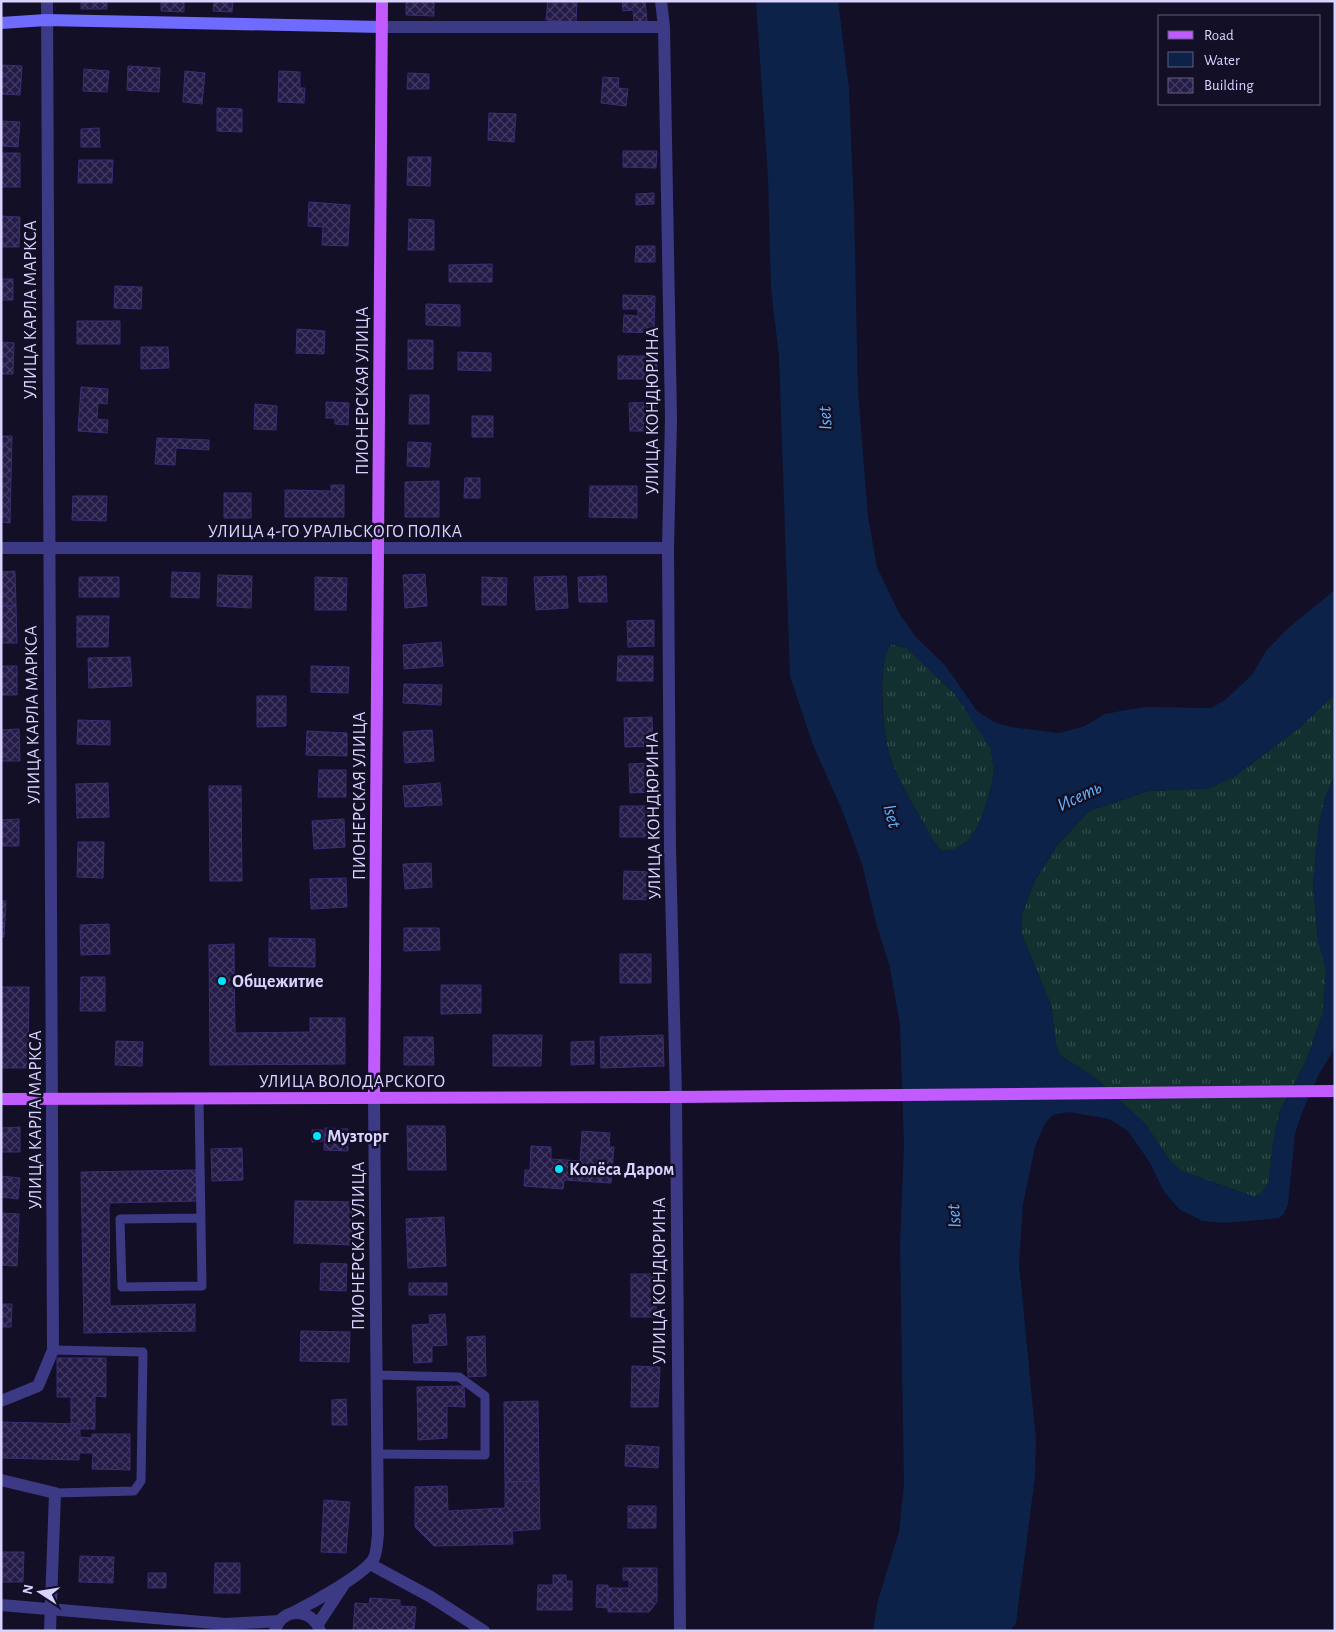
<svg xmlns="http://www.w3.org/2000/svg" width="1336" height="1632" viewBox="0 0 1336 1632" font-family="'Alegreya Sans',sans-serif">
	<defs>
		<pattern id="grass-tufts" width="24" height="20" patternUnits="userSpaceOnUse" patternTransform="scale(1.25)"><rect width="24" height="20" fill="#12302f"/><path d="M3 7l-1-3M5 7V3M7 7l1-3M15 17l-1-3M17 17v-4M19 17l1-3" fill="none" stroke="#344d4e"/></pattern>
		<pattern id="building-cross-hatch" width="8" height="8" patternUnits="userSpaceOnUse" patternTransform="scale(1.25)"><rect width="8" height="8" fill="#241b47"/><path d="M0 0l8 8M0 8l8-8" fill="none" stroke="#433b63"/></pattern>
	</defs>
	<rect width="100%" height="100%" fill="#130f26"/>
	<!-- grass -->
	<path fill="url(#grass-tufts)" d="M891,644L907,648L955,694L991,748L994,773L988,799L979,824L969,840L954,850L942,851L933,841C920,815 901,788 891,760C883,738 876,662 891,644Z
		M1335,693V775L1325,798L1319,824L1313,883L1318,939L1326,969L1323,1013L1307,1059L1280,1111L1273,1144L1269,1182L1262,1193L1255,1197L1181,1171L1170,1161L1146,1125L1098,1080L1060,1055L1056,1045L1051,1005L1021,933L1022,915L1034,882L1058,844L1089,811L1148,791L1210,788L1235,776L1298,729Z"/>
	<!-- water -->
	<path fill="#0c2248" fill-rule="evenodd" d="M756,1H838L849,88L854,209L858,390L868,517L877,567L899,613L915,636L945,665L977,711L994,722L1011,727L1058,733L1083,727L1105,714L1126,710L1146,707L1211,708L1225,700L1252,675L1266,651L1287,629L1335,590V693L1298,729L1235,776L1210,788L1148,791L1089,811L1058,844L1034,882L1022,915L1021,933L1051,1005L1056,1045L1060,1055L1098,1080L1146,1125L1170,1161L1181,1171L1255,1197L1262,1193L1269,1182L1273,1144L1280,1111L1307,1059L1323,1013L1326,969L1318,939L1313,883L1319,824L1325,798L1335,775V1048L1319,1074L1301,1115L1295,1134L1288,1204L1284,1214L1279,1218L1224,1223L1203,1221L1180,1210L1163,1190L1150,1163L1128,1131L1109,1119L1069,1112L1053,1115L1045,1123L1035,1147L1023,1204L1019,1263L1036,1440L1035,1477L1016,1623L1010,1631H873L878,1600L899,1532L904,1484L900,1246L904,1146L900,1025L890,968L876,923L862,864L842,810L813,745L790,676L779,356L771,288L768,178ZM892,644L907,648L955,694L991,749L994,773L988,799L979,824L969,840L954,850L942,851L933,841C920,815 901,788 891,760C883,737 875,663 892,644Z"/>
	<!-- building -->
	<path fill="url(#building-cross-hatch)" stroke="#3b2d73" d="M81,1H107V9H81Z
		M161,1H184V12L161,11Z
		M214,1H233L232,12L213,11Z
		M406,1H434V16L406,15Z
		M548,1H577L576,22L546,20Z
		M622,1H645L647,21L634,23L633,10L623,11Z
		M1,65L22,66L20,95L1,94Z
		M128,66L160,68L159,92L127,90Z
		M84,69L109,71L107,92L83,91Z
		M185,71L205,73L202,104L183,102Z
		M279,71L300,72V88H305L304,103L278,102Z
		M408,73L429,74V89H407Z
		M603,77L619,78L618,88L628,89L626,106L601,103Z
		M217,108L242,109V132L217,131Z
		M489,113L516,114L514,142L488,140Z
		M1,121L20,122L18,147L1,146Z
		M99,128L100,147H81V129Z
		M623,151H657L656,168L623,167Z
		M1,153H20V187H1Z
		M408,157H431L430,186L407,185Z
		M79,160H113L112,183H78Z
		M654,193V204L636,205V194Z
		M309,202L350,205L348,246L322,245L323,227L308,226Z
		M1,216L20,217L19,247H1Z
		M409,219L434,220V250H408Z
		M636,246H655V262H635Z
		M492,264V282H449V265Z
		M1,279H13V300H1Z
		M115,286L142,287L141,309L114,308Z
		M623,295L655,296L654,333L623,332L624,315L638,316V309H623Z
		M426,304L460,305V326L426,325Z
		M77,321H120V344H77Z
		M297,329L325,331L324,354L296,353Z
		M408,340H433V369H408Z
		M1,342L14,343L13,374H1Z
		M141,347H168L169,368L141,369Z
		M458,352L491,353V371L458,370Z
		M618,356H657V379H618Z
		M81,387L108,389L107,404L98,403L97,419L108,420L107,433L78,431Z
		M410,395H429V424H409Z
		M326,402L349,403L348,425L335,424V418H326Z
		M655,402L656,431H630L629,403Z
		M255,404L277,406L276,430L254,429Z
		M472,416H493V437H472Z
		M1,436H12L10,523L1,522Z
		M157,438L209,440V450L176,448L175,465L155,464Z
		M408,442L431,443L429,467L407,466Z
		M465,478H480V498H464Z
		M439,481V517H405V482Z
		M331,485H344V517H285V490L331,491Z
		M590,486H637V518L589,517Z
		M224,493H251V518H224Z
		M73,496H107L106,521L72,520Z
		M15,571L16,606H1V572Z
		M172,572L200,573L199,598L171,597Z
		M425,574L427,606L405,608L403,575Z
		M218,575L252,576L251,608L217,606Z
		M566,576L568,608L536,610L534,577Z
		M606,576L607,602H579L578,577Z
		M79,577H119V597H79Z
		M315,577L347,578L346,610H315Z
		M482,577L507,578L506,605H482Z
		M1,606H16L17,643H1Z
		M77,616H109L108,647H77Z
		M654,620V646L628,647L627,621Z
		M441,642L443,666L404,669L403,645Z
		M618,656H653V681H617Z
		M130,657L132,686L89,688L88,658Z
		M1,666H17V695H1Z
		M311,666L349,667L348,693L311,692Z
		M404,684L442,685L441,705L403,703Z
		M257,696H286V726L257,727Z
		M652,717L653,746L625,747L624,718Z
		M78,720L110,721V745L77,744Z
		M19,729L20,761H1V730Z
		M432,730L434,761L405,763L403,732Z
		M307,731L347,733V756L306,755Z
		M653,763L655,792L630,793L629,764Z
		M319,770H346V797H318Z
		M108,783L109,817L77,818L76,784Z
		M440,783L442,805L405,807L403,786Z
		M209,786H241L242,881H210Z
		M620,806H653L652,837H620Z
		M19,819V846H1V820Z
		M344,819L345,847L314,849L312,821Z
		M78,842H104L103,878L77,877Z
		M431,863L432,887L405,889L403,864Z
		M624,871L653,872V900L623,899Z
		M346,878L347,907L311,909L310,879Z
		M1,901H6L4,937H1Z
		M109,924L110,954L81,955L80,925Z
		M404,928H439L440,950L404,951Z
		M269,938L315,939V967L269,966Z
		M234,944L235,1033L310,1032V1018H345V1064L210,1065L209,945Z
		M620,954H651V983H620Z
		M81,977H105V1011H80Z
		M441,985H481V1013L441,1014Z
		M1,987H29L28,1068H1Z
		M493,1035H542L541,1066H493Z
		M663,1035L664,1066L601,1068L600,1037Z
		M404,1037H433L434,1065H404Z
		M116,1041L143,1042L142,1066L115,1065Z
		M594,1041V1064L571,1065V1042Z
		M407,1126H445L446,1170H408Z
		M20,1127V1152H1V1128Z
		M325,1128L348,1129V1151L324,1150Z
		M312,1130H323V1141L312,1142Z
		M582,1131L610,1133L609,1147H614L611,1183L564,1180L563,1189L524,1186L525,1170H530L531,1146L551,1147V1159L580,1161Z
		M242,1148L243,1180L212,1181L211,1149Z
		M196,1170L197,1201L109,1203L110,1306L195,1304V1331L84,1333L81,1172Z
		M1,1176L20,1178L18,1199L1,1197Z
		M295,1201L352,1202V1245L294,1243Z
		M1,1213L19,1214L17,1266L1,1265Z
		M444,1217L446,1266L408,1268L406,1219Z
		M321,1263L347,1264L346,1291L320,1290Z
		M631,1274H656V1317H631Z
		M409,1283H447V1295H409Z
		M1,1304H12L11,1327H1Z
		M445,1314L447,1345L432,1346V1362L414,1363L412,1325L430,1324L429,1315Z
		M301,1331L350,1332L349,1362L300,1361Z
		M485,1336L486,1376L468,1377L467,1337Z
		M57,1358H106V1397L95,1396V1429H71V1397H57Z
		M632,1366L660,1367L658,1407H631Z
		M464,1386L465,1407L447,1406V1438L418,1440L417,1387Z
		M346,1399L347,1425H332V1400Z
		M538,1401L539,1481L505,1482L504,1402Z
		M1,1422L80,1424V1437L92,1438V1434H130V1470L92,1469L93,1453H79V1460L1,1458Z
		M626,1445L659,1447L658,1468L625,1466Z
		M539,1481L540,1529L512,1531L513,1544L434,1546L415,1527V1487L447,1486L448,1511L505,1508V1482Z
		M324,1500L350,1502L346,1553L321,1552Z
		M628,1506H656V1528H628Z
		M1,1552H24L23,1582H1Z
		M80,1556L114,1557L113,1583L79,1582Z
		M215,1563H240V1593H214Z
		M623,1568H657V1602L649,1612H608V1588H629V1580H623Z
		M148,1573H166V1588H148Z
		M553,1575H566V1581H572V1610H537L538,1585H553Z
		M597,1585H608V1608L596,1607Z
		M370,1598L400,1600V1606L416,1607L414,1631H353L355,1603L369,1604Z"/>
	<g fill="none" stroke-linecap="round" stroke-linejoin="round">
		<!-- lane -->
		<path stroke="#3d3a85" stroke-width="9" d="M199,1099L202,1286L122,1287L120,1219L201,1218
			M53,1350L143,1352L141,1481L134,1491L55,1493
			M377,1375L459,1377L485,1396V1455L377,1454"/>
		<!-- street -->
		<path stroke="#3d3a85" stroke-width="12" d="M661,1L664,27L671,419L668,548L670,848L676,1097L680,1631
			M382,27H664
			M1,548H668
			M1,1401L38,1386L53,1350L47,1
			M1,1480L55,1493L50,1631
			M370,1564L431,1597L484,1631
			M1,1605L226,1624L279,1621
			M292,1613C310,1604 366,1574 374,1558C377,1551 377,1542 378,1534L374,1098
			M318,1624L343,1586
			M275,1631C281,1606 313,1608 320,1631"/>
		<!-- secondary -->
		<path stroke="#6f6bff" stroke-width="12" d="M1,23L46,20L382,27"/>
		<!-- primary -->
		<path stroke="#c25bff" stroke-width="12" d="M374,1098L382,1
			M1,1099L676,1097L1335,1091"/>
	</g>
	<!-- markers -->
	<g fill="#00e5ff" stroke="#130f26" stroke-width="2">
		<circle cx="222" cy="981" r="5"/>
		<circle cx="317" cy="1136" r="5"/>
		<circle cx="559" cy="1169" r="5"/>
	</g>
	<g text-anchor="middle" stroke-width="5" stroke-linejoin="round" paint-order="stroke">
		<!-- street labels -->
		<g font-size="18" fill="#d9d4ff" stroke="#130f26">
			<text transform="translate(30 310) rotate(-90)" y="6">УЛИЦА КАРЛА МАРКСА</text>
			<text transform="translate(362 391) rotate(-90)" y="6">ПИОНЕРСКАЯ УЛИЦА</text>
			<text transform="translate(652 411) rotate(-90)" y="6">УЛИЦА КОНДЮРИНА</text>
			<text x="335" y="537">УЛИЦА 4-ГО УРАЛЬСКОГО ПОЛКА</text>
			<text transform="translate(32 715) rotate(-91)" y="6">УЛИЦА КАРЛА МАРКСА</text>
			<text transform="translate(359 796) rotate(-90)" y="6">ПИОНЕРСКАЯ УЛИЦА</text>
			<text transform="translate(653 816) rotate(-91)" y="6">УЛИЦА КОНДЮРИНА</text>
			<text x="352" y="1087">УЛИЦА ВОЛОДАРСКОГО</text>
			<text transform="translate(35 1120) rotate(-90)" y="6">УЛИЦА КАРЛА МАРКСА</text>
			<text transform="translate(358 1246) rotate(-90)" y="6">ПИОНЕРСКАЯ УЛИЦА</text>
			<text transform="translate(659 1281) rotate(-90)" y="6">УЛИЦА КОНДЮРИНА</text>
		</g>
		<!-- poi labels -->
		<g font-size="18" font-weight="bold" fill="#d9d4ff" stroke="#130f26" text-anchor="start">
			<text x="232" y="987">Общежитие</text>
			<text x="327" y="1142">Музторг</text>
			<text x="569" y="1175">Колёса Даром</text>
		</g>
		<!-- water labels -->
		<g font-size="19" font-style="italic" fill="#62b6ff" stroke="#130f26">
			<text transform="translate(824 418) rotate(-93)" y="7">Iset</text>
			<text transform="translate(1079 795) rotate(-26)" y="7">Исеть</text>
			<text transform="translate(893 816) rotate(75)" y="7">Iset</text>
			<text transform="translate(953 1216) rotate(-94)" y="7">Iset</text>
		</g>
	</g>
	<!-- border -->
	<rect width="1336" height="1632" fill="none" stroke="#d9d4ff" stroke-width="5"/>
	<!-- legend -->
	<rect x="1158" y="15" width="162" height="90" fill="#130f26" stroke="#625e7d"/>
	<rect x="1168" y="31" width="25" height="8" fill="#c25bff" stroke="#625e7d"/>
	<text x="1204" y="40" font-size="15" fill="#d9d4ff">Road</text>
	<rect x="1168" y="52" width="25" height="15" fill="#0c2248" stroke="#625e7d"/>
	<text x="1204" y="65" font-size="15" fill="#d9d4ff">Water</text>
	<rect x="1168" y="78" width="25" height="15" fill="url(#building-cross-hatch)" stroke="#625e7d"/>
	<text x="1204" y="90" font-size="15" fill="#d9d4ff">Building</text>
	<!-- north arrow -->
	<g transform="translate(40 1592) rotate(282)" stroke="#130f26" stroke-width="4" paint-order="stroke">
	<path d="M0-4L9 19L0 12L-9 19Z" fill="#d9d4ff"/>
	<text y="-8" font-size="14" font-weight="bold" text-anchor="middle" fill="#d9d4ff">N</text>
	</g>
</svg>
